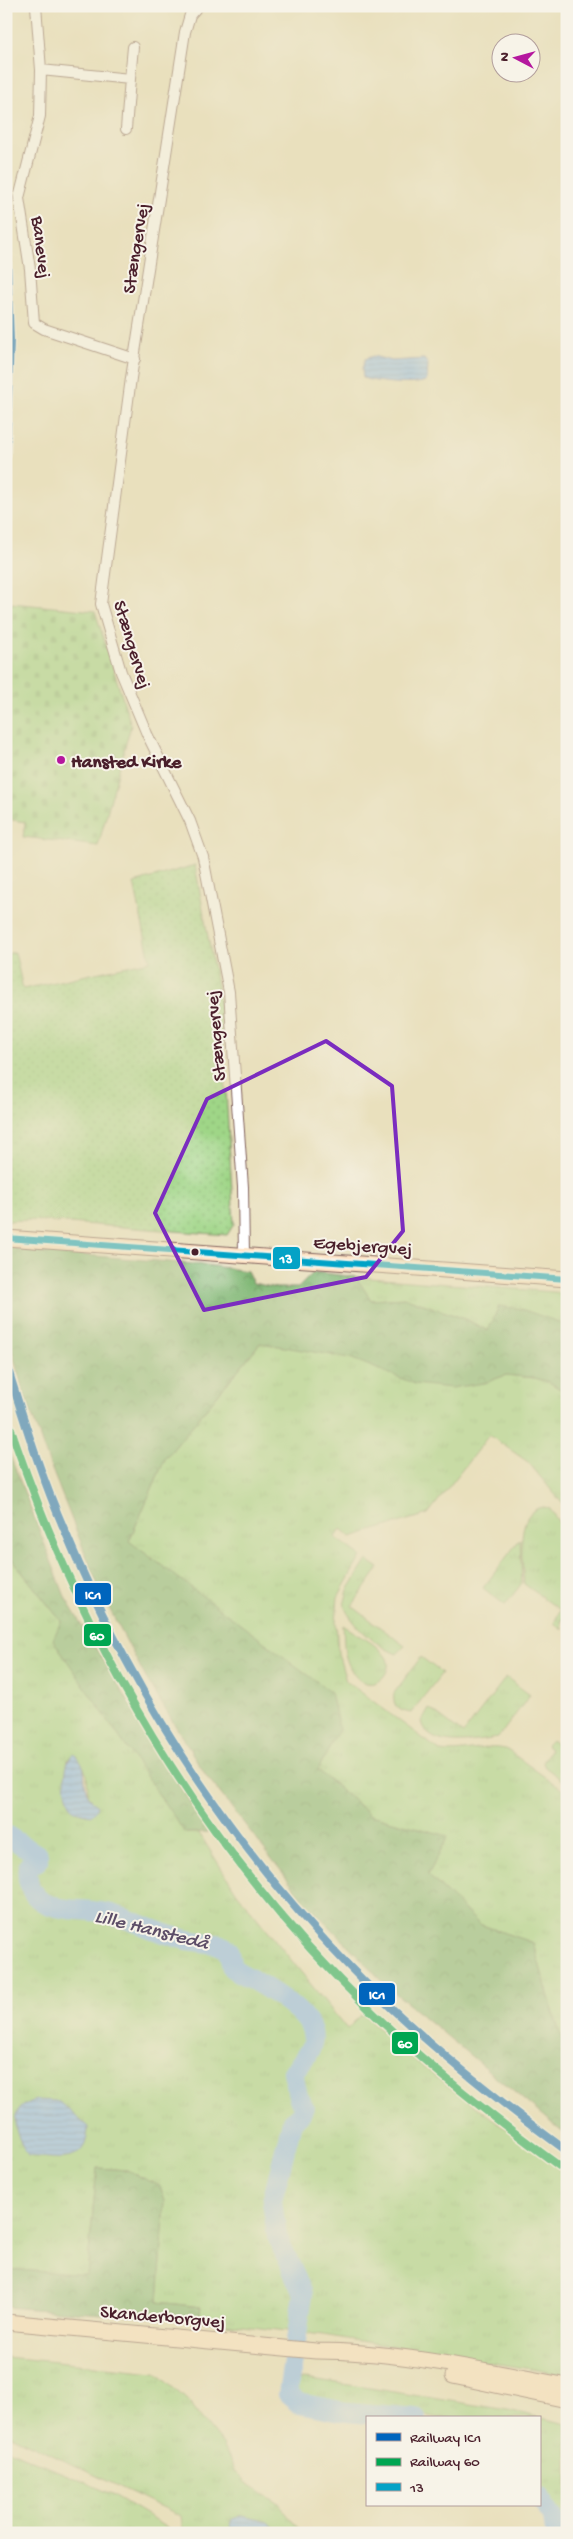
<svg xmlns="http://www.w3.org/2000/svg" width="573" height="2539" viewBox="0 0 573 2539" font-family="'Gochi Hand',sans-serif">
	<defs>
		<pattern id="grass-tufts" width="24" height="20" patternUnits="userSpaceOnUse" patternTransform="scale(1.25)"><rect width="24" height="20" fill="#9fd687"/><path d="M3 7l-1-3M5 7V3M7 7l1-3M15 17l-1-3M17 17v-4M19 17l1-3" fill="none" stroke="#8ab775"/></pattern>
		<pattern id="forest-crowns" width="20" height="18" patternUnits="userSpaceOnUse" patternTransform="scale(1.25)"><rect width="20" height="18" fill="#7fb774"/><path d="M2 6a3 3 0 1 1 6 0M12 15a3 3 0 1 1 6 0" fill="none" stroke="#6a945f"/></pattern>
		<pattern id="cemetery-stones" width="16" height="16" patternUnits="userSpaceOnUse" patternTransform="scale(1.25)"><rect width="16" height="16" fill="#9fd687"/><path d="M2 7V4a2 2 0 0 1 4 0v3zM10 15v-3a2 2 0 0 1 4 0v3z" fill="#8ab775"/></pattern>
		<pattern id="park-dots" width="8" height="8" patternUnits="userSpaceOnUse" patternTransform="scale(1.25)"><rect width="8" height="8" fill="#9fd687"/><path d="M2 2h.1M6 6h.1" fill="none" stroke="#8ab775" stroke-width="1.8" stroke-linecap="round"/></pattern>
		<pattern id="water-rules" width="6" height="5" patternUnits="userSpaceOnUse" patternTransform="scale(1.25)"><rect width="6" height="5" fill="#87b9f4"/><path d="M0 2.5h6" fill="none" stroke="#7096c6"/></pattern>
	</defs>
	<rect width="100%" height="100%" fill="#f7f3e8"/>
	<filter id="ink" filterUnits="userSpaceOnUse"><feTurbulence type="fractalNoise" baseFrequency=".02" numOctaves="2"/><feDisplacementMap in="SourceGraphic" scale="10" xChannelSelector="R" yChannelSelector="G"/><feConvolveMatrix kernelMatrix="1 2 1 2 8 2 1 2 1" color-interpolation-filters="sRGB"/></filter>
	<filter id="wash" filterUnits="userSpaceOnUse"><feTurbulence type="fractalNoise" baseFrequency=".0096" numOctaves="4" result="noise"/><feDisplacementMap in="SourceGraphic" scale="20" xChannelSelector="R" yChannelSelector="G"/><feGaussianBlur stdDeviation="1.12" result="paint"/><feColorMatrix in="noise" values="0 0 0 0 0 0 0 0 0 0 0 0 0 0 0 0 0 1.4 0 .05"/><feComposite in="paint" operator="in"/></filter>
	<g filter="url(#wash)">
		<rect width="100%" height="100%" fill="#e9e0bd"/>
		<!-- grass -->
		<path fill="url(#grass-tufts)" stroke="#747a59" fill-rule="evenodd" d="M356,1277L567,1293V1325L543,1317L489,1331L465,1319L406,1298L371,1300Z
			M261,1342L350,1358L383,1369L484,1383L506,1375L535,1378L549,1382L567,1393V1509L528,1462L489,1435L428,1514L351,1537L341,1529L335,1537L361,1556L338,1597L336,1622L338,1653L346,1681L440,1751C462,1755 484,1744 506,1749L567,1793V2058L533,1943L479,1924L428,1875L447,1836L370,1815L318,1770L338,1729L129,1541L165,1459Z
			M544,1507L550,1509L567,1535V1618L561,1621L562,1629L554,1623L560,1610L524,1584C523,1562 513,1509 544,1507Z
			M520,1539L522,1583L505,1605L483,1588Z
			M6,1552L61,1621L185,1833H199L237,1893L347,2029L363,2013C422,2073 499,2122 567,2172V2375L323,2335L198,2321L201,2307L158,2302L165,2201L127,2170L97,2168L87,2275L6,2269ZM78,1757L87,1775L88,1795L92,1799L66,1787L68,1759Z
			M367,1560L379,1568L352,1606L405,1646L397,1654C378,1647 350,1624 344,1605L348,1590Z
			M343,1625C356,1634 378,1644 386,1657C397,1674 364,1704 348,1663C343,1652 344,1636 343,1625Z
			M421,1657L442,1673L411,1713C398,1711 392,1706 394,1693Z
			M506,1677L530,1695L498,1738C476,1741 429,1751 421,1722L429,1708L463,1734Z
			M552,1740L567,1752V1784L545,1767L543,1763L550,1749L546,1746Z
			M6,2357L155,2372L186,2399L223,2445L236,2472L247,2483L277,2502L302,2533H183L181,2516L6,2433Z
			M305,2378L508,2410L567,2424V2533H558L551,2503L539,2491V2418H438L378,2406L362,2407L304,2401L295,2394L296,2381Z
			M6,2449L112,2494L167,2527L170,2533H6Z"/>
		<!-- forest -->
		<path fill="url(#forest-crowns)" stroke="#646b50" d="M6,1246L22,1250L206,1265L247,1271L253,1283L276,1288H298L314,1272L356,1277L371,1300L406,1298L465,1319L488,1331L499,1306L521,1309L567,1325V1393L549,1382L535,1378L506,1375L484,1383L451,1388L415,1384L350,1358L260,1343L165,1459L129,1541L331,1692L339,1729L318,1770L370,1815L448,1836L428,1875L479,1924L533,1943L567,2058V2136L388,1987L305,1901L205,1774L146,1678L101,1593L45,1452L22,1387L6,1328Z
			M6,1445L66,1599L208,1832L185,1833L53,1640L61,1621L6,1552Z
			M97,2168L127,2170L160,2186L165,2201L158,2302L201,2307L198,2321L6,2307V2269L87,2275Z"/>
		<!-- cemetery -->
		<path fill="url(#cemetery-stones)" stroke="#747a59" d="M11,603L95,611L131,725L98,846L23,837L25,822L6,819V645Z"/>
		<!-- park -->
		<path fill="url(#park-dots)" stroke="#747a59" d="M195,865L221,1008L234,1224L227,1235L30,1220L6,1221V954L15,952L23,989L150,961L134,883Z"/>
		<!-- water -->
		<path fill="url(#water-rules)" stroke="#686c90" d="M373,356L392,361L424,359L428,364L427,380C417,387 374,382 363,378L362,369L365,359Z
			M73,1754C89,1763 82,1779 87,1793C89,1797 94,1802 97,1806L96,1810L91,1815L74,1811C64,1798 61,1767 73,1754Z
			M36,2100L58,2101L88,2127C87,2167 58,2158 28,2156C15,2133 4,2110 36,2100Z
			M242,2515L268,2521L279,2533H229L233,2518Z"/>
		<g fill="none" stroke-linecap="round" stroke-linejoin="round">
			<!-- river -->
			<path stroke="#87b9f4" stroke-width="20" d="M6,1835L38,1855V1861L28,1866C26,1880 30,1895 43,1902C64,1913 89,1908 111,1914C133,1920 154,1931 176,1937C190,1942 207,1942 221,1945L228,1949L232,1968C252,1981 321,2013 312,2043C309,2054 300,2064 293,2072L298,2096L304,2107L301,2113L292,2122L272,2201L277,2236L303,2294L288,2394L299,2403L346,2412L416,2418
				M539,2497L553,2518L555,2533"/>
		</g>
	</g>
	<g filter="url(#ink)">
		<g fill="none" stroke-linecap="round" stroke-linejoin="round">
			<defs>
				<path id="street" d="M36,6L41,70L40,116L19,198L30,269L34,323L44,329L135,359
					M198,6L190,15L185,32L131,378L101,604L121,672L147,734L190,821L203,857L229,992L243,1187L244,1255
					M41,70L130,79L133,47
					M126,129L130,79"/>
				<path id="secondary" d="M6,1238L567,1279
					M6,2322L316,2351C399,2351 486,2371 567,2386
					M453,2376L567,2400"/>
			</defs>
			<!-- street casing -->
			<use href="#street" stroke="#82635e" stroke-width="12"/>
			<!-- secondary casing -->
			<use href="#secondary" stroke="#82635e" stroke-width="17"/>
			<!-- street -->
			<use href="#street" stroke="#fff" stroke-width="10"/>
			<!-- secondary -->
			<use href="#secondary" stroke="#fee4c6" stroke-width="15"/>
			<defs>
				<path id="bus-1" d="M6,1238L567,1279"/>
			</defs>
			<!-- bus-1 casing -->
			<use href="#bus-1" stroke="#f7f3e8" stroke-width="10"/>
			<!-- bus-1 -->
			<use href="#bus-1" stroke="#04a2c6" stroke-width="6"/>
			<defs>
				<path id="rail-1" d="M6,234L10,339L6,455
					M6,1363C24,1420 41,1477 65,1531C137,1706 246,1869 383,2000C440,2055 503,2104 567,2151"/>
				<path id="rail-2" d="M6,1415C80,1640 201,1848 373,2013C432,2070 496,2120 562,2168"/>
			</defs>
			<!-- rail-1 casing -->
			<use href="#rail-1" stroke="#f7f3e8" stroke-width="11"/>
			<!-- rail-2 casing -->
			<use href="#rail-2" stroke="#f7f3e8" stroke-width="11"/>
			<!-- rail-1 -->
			<use href="#rail-1" stroke="#0065bd" stroke-width="8"/>
			<!-- rail-2 -->
			<use href="#rail-2" stroke="#00a651" stroke-width="8"/>
		</g>
	</g>
	<!-- marked area -->
	<path d="M0 0H573V2539H0ZM326,1041L392,1086L403,1231L366,1277L204,1310L155,1213L207,1099Z" fill="#e9e0bd" fill-opacity=".55" fill-rule="evenodd"/>
	<path fill="none" stroke="#7b2cbf" stroke-width="4" stroke-linejoin="round" d="M326,1041L392,1086L403,1231L366,1277L204,1310L155,1213L207,1099Z"/>
	<!-- markers -->
	<circle fill="#b5179e" stroke="#f7f3e8" stroke-width="2" cx="61" cy="760" r="5"/>
	<circle fill="#4a1f2b" stroke="#f7f3e8" stroke-width="2" cx="195" cy="1252" r="4.5"/>
	<g text-anchor="middle" stroke-width="4" stroke-linejoin="round" paint-order="stroke">
		<!-- street labels -->
		<g font-size="19" fill="#4a1f2b" stroke="#f7f3e8">
			<text transform="translate(43 247) rotate(83)" y="7">Banevej</text>
			<text transform="translate(134 248) rotate(-81)" y="7">Stængervej</text>
			<text transform="translate(134 644) rotate(73)" y="7">Stængervej</text>
			<text transform="translate(214 1036) rotate(-95)" y="7">Stængervej</text>
			<text transform="translate(363 1244) rotate(4)" y="7">Egebjergvej</text>
			<text transform="translate(163 2315) rotate(5)" y="7">Skanderborgvej</text>
		</g>
		<!-- poi labels -->
		<g font-size="19" font-weight="bold" fill="#4a1f2b" stroke="#f7f3e8" text-anchor="start">
			<text x="71" y="767">Hansted Kirke</text>
		</g>
		<!-- water labels -->
		<g font-size="20" font-style="italic" fill="#5c4d67" stroke="#f7f3e8">
			<text transform="translate(152 1928) rotate(14)" y="7">Lille Hanstedå</text>
		</g>
	</g>
	<g stroke="#f7f3e8" stroke-width="2">
		<rect x="272" y="1246" width="29" height="24" rx="5" fill="#04a2c6"/>
		<rect x="74" y="1582" width="38" height="24" rx="5" fill="#0065bd"/>
		<rect x="83" y="1623" width="29" height="24" rx="5" fill="#00a651"/>
		<rect x="358" y="1982" width="38" height="24" rx="5" fill="#0065bd"/>
		<rect x="391" y="2031" width="28" height="24" rx="5" fill="#00a651"/>
	</g>
	<g font-size="14" text-anchor="middle" font-weight="bold" fill="#fff">
		<text x="286" y="1263">13</text>
		<text x="93" y="1599">IC1</text>
		<text x="97" y="1640">60</text>
		<text x="377" y="1999">IC1</text>
		<text x="405" y="2048">60</text>
	</g>
	<!-- margin -->
	<rect width="573" height="2539" fill="none" stroke="#f7f3e8" stroke-width="25"/>
	<!-- legend -->
	<rect x="366" y="2416" width="175" height="90" fill="#f7f3e8" stroke="#b29e9c"/>
	<rect x="376" y="2433" width="25" height="8" fill="#0065bd" stroke="#b29e9c"/>
	<text x="410" y="2442" font-size="15" fill="#4a1f2b">Railway IC1</text>
	<rect x="376" y="2458" width="25" height="8" fill="#00a651" stroke="#b29e9c"/>
	<text x="410" y="2466" font-size="15" fill="#4a1f2b">Railway 60</text>
	<rect x="376" y="2483" width="25" height="8" fill="#04a2c6" stroke="#b29e9c"/>
	<text x="410" y="2492" font-size="15" fill="#4a1f2b">13</text>
	<!-- north arrow -->
	<g transform="translate(516 58) rotate(276)"><circle r="24" fill="#f7f3e8" stroke="#b29e9c"/>
	<path d="M0-4L9 19L0 12L-9 19Z" fill="#b5179e"/>
	<text y="-8" font-size="14" font-weight="bold" text-anchor="middle" fill="#4a1f2b">N</text>
	</g>
</svg>
